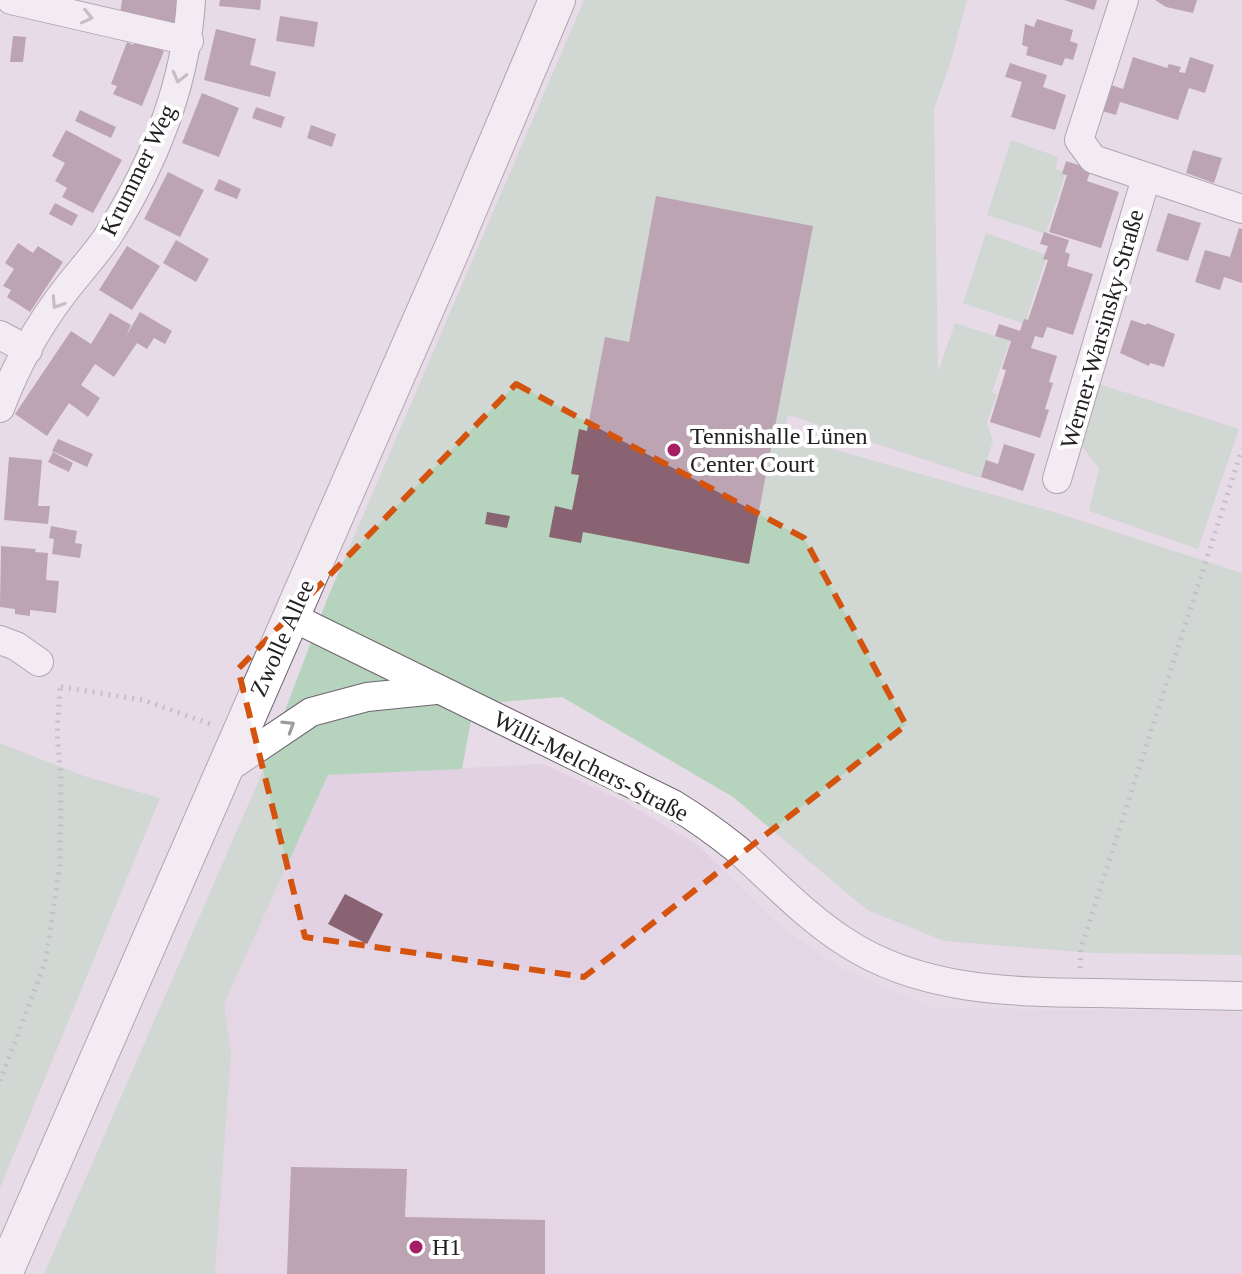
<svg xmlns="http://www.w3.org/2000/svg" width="1242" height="1274" viewBox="0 0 1242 1274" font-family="Georgia,serif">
	<rect width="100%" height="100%" fill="#e7dbe8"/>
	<!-- built -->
	<path fill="#e2d0e3" d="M543,764L625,802L698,845L779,925L837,967L933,1008L1242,1012V1274H215L231,1053L224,1004L328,775Z"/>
	<!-- green -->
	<path fill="#b6d4bd" d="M584,0H967L950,64L934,109L938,372L955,323L1010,341L992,392L997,395L987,422L993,441L981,478L788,415L784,435L1054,512L1242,573V955L1092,953L944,941L867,910L733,797L562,697L474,704L462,769L328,775L224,1004L231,1053L215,1274H44L258,782L328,597Z
		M1011,140L1058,157L1056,169L1066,172L1046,234L987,215Z
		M986,233L1047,255L1025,324L963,303Z
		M1096,383L1239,429L1198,549L1089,511L1099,469L1078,441Z
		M0,743L84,776L160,798L0,1188Z"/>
	<!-- building -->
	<path fill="#896371" d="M122,0H186L183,25L120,15Z
		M220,0H261L260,10L219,6Z
		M1064,0H1097L1094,10Z
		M1155,0H1197L1193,13L1166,7Z
		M280,16L318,22L314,47L276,41Z
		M1037,19L1073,30L1070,41L1078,44L1073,60L1065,58L1062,66L1026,55L1028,47L1022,45L1025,24L1034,27Z
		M216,29L256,39L250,65L276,72L270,97L204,80Z
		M13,36L26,37L23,62H10Z
		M136,40L164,51L142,106L113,94L117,86L111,84L127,42L133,45Z
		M1133,57L1167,68L1169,64L1181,67L1179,72L1185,73L1190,57L1214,65L1205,93L1189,88L1178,120L1120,102L1116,115L1102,111L1111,85L1123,89Z
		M1010,63L1047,75L1043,87L1066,95L1055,130L1011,117L1022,82L1005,77Z
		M202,93L239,108L219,157L182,143Z
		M256,107L285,117L281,128L252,118Z
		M80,110L116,127L111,138L75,121Z
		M311,125L336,134L332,147L307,138Z
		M66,130L122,160L93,213L62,197L67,188L55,181L65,163L52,156Z
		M1193,150L1222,158L1214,183L1186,173Z
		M1066,161L1091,169L1087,181L1119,192L1101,248L1049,232L1067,175L1062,174Z
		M168,172L204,190L180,237L144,219Z
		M219,179L241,189L237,199L214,190Z
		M656,196L813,226L749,564L583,532L581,543L549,537L555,506L572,510L579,475L571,474L579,429L587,431L605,337L629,342Z
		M55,203L78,215L72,226L49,214Z
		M1168,213L1201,223L1188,261L1156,251Z
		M1239,228L1242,229V283L1224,277L1220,290L1195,282L1205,250L1230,257Z
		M1044,232L1069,240L1065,252L1070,254L1067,266L1093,274L1073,335L1047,327L1043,338L1035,336L1031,348L1057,356L1049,382L1053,383L1045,409L1049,410L1040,438L990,422L1006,370L1002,369L1011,341L995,336L999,324L1020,331L1024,319L1028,320L1048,260L1043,259L1048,246L1040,244Z
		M176,240L209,259L196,282L163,263Z
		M18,243L33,253L38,246L63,262L30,312L7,297L11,290L3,286L14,269L5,263Z
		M127,246L160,266L132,310L99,290Z
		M140,312L172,331L165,344L154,338L147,349L137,343L114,377L95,364L81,385L100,398L88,417L69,403L47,436L15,414L71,331L91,344L110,313L131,325L126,336Z
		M1131,320L1146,325L1147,323L1175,334L1164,367L1150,363L1149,366L1120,353Z
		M58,439L93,454L87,467L52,451Z
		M1004,444L1035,454L1023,491L981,477L986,460L998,464Z
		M53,452L73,463L69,472L48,462Z
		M9,457L42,460L38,506H50L48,524L4,520Z
		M487,512L510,516L507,528L485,524Z
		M51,526L77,531L75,543L82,544L80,558L52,554L54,539L49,538Z
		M1,546L36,549L35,552L48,553L46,580L59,581L56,613L30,610V616L15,614V609L0,607Z
		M345,894L383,914L367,944L328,924Z
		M291,1167L407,1169L405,1217L545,1220V1274H287Z"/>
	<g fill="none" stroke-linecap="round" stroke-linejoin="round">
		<defs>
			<path id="minor" d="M11,0L189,41
				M1124,0L1079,140L1093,159L1242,209
				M0,335L28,350
				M0,408C15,369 36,329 61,296C77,274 96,255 110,233C154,163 186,83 191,0
				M1057,479L1146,178
				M292,617L673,804C696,818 717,833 738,850C773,881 804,915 844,941C919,991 1010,992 1096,993C1145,994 1193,995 1242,996
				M0,640L16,646L39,662
				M225,770L311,712L367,697L436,690"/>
			<path id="tertiary" d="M4,1274L452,249L557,0"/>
		</defs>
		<!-- minor casing -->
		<use href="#minor" stroke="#6e646f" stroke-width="30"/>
		<!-- tertiary casing -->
		<use href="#tertiary" stroke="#6e646f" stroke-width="38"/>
		<!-- path -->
		<path stroke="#a39aa4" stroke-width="5" stroke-dasharray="2 6" stroke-linecap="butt" d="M61,687L143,700L213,725
			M1080,968L1081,948L1242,449
			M0,1081L45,963L60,865L61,776L57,735L60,687"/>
		<!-- minor -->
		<use href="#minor" stroke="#fff" stroke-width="28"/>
		<!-- tertiary -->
		<use href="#tertiary" stroke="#fff" stroke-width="36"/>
	</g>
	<!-- one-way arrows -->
	<defs><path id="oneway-chevron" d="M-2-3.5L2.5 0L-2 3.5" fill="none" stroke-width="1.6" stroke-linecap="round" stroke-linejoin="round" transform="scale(2)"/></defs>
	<g stroke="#9c9b9c">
		<use href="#oneway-chevron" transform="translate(87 17) rotate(13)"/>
		<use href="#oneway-chevron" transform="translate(179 77) rotate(104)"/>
		<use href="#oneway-chevron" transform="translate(57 303) rotate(123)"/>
		<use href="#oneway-chevron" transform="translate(289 726) rotate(-32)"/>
	</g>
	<!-- marked area -->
	<path d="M0 0H1242V1274H0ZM516,384L804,538L906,725L584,977L305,937L238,669Z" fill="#e7dbe8" fill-opacity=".55" fill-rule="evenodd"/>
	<path fill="none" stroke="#d4530e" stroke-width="6" stroke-dasharray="16 10" stroke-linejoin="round" d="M516,384L804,538L906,725L584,977L305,937L238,669Z"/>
	<!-- markers -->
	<g fill="#a61e66" stroke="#fff" stroke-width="3">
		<circle cx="674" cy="450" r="8"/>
		<circle cx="416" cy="1247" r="8"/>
	</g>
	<g text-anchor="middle" stroke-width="8" stroke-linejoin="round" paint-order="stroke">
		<!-- street labels -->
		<g font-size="24" fill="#242024" stroke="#fff">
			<text transform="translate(138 170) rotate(-64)" y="8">Krummer Weg</text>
			<text transform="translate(1102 329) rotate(-74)" y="8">Werner-Warsinsky-Straße</text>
			<text transform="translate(282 638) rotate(-66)" y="8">Zwolle Allee</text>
			<text transform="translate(591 766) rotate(27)" y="8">Willi-Melchers-Straße</text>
		</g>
		<!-- poi labels -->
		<g font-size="24" fill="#242024" stroke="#fff" text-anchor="start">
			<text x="690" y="444">Tennishalle Lünen<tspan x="690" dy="28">Center Court</tspan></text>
			<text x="432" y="1255">H1</text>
		</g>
	</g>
</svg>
